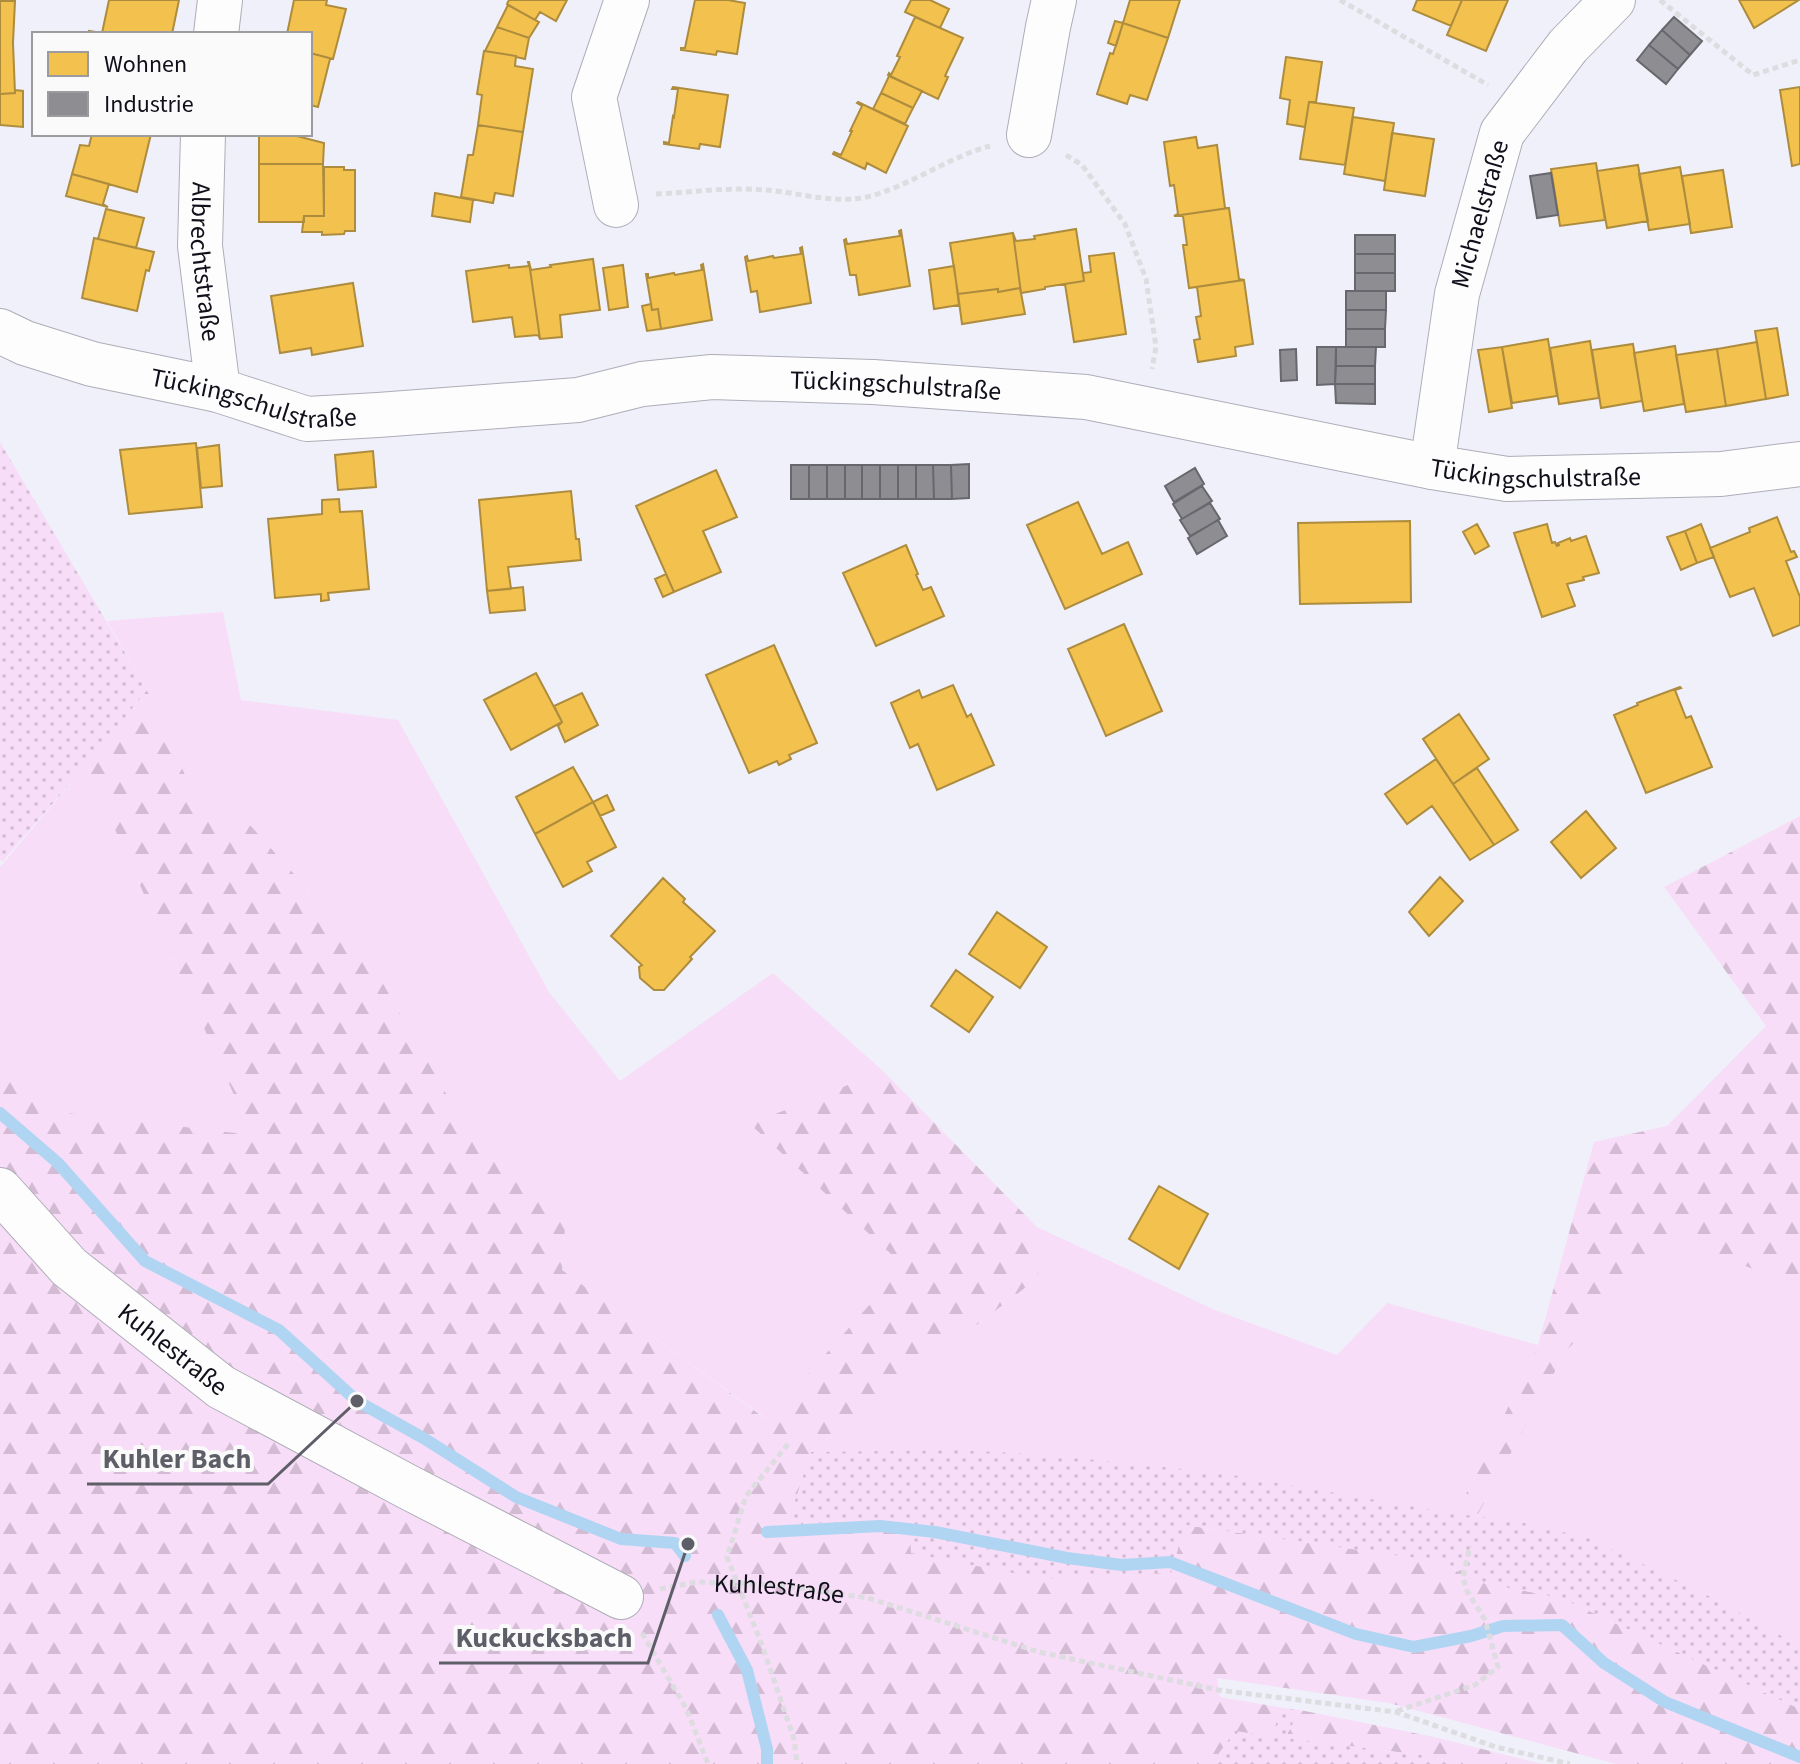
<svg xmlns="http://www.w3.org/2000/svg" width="1800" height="1764" viewBox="0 0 1800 1764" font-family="'Source Sans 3',sans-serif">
	<defs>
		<pattern id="forest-firs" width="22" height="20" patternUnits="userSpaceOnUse" patternTransform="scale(2)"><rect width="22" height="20" fill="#f7ddf7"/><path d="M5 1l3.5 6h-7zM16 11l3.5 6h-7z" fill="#d3bcd3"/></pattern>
		<pattern id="garden-dots" width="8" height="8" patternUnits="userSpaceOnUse" patternTransform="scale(2)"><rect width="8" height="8" fill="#f7ddf7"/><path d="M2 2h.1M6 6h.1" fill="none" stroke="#d3bcd3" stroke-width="1.8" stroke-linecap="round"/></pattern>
	</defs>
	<rect width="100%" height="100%" fill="#f0f0fa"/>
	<!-- grass -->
	<path fill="#f7ddf7" d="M223,612L241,700L398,720L549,992L620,1081L773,973L883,1071L751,1124L905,1266L768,1420L562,1270L567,1202L479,1151L366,954L249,824L199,806L147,690L107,621Z
		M86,765L252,1135L42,1110L0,1060V867Z
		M1037,1227L1215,1310L1337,1355L1387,1303L1538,1345L1456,1515L1221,1473L1039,1454L957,1450L811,1452L1038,1278Z
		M1675,1235L1800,1289V1646L1703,1593L1477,1516L1566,1351Z"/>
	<!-- forest -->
	<path fill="url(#forest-firs)" d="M147,690L199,806L249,824L366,954L479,1151L567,1202L562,1270L767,1420L904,1266L750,1124L883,1071L1037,1227L1038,1278L811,1452L790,1519L910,1535L1184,1525L1443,1562L1473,1581L1561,1598L1800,1709V1764H1616L1389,1703L1217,1678L1220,1697L1284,1708L1270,1737L1211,1764H0V1060L42,1110L252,1135L86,765Z
		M1800,816V1289L1675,1236L1566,1351L1477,1516L1456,1515L1538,1345L1594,1142L1667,1126L1766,1026L1664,887Z
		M1300,1710L1434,1737L1542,1764H1458L1429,1756L1285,1738Z"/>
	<!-- garden -->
	<path fill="url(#garden-dots)" d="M0,442L147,690L86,765L2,862L0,859Z
		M957,1450L1039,1454L1221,1473L1456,1514L1511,1520L1588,1538L1703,1593L1800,1646V1709L1561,1598L1473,1581L1443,1562L1185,1525L1171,1573L1043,1579L911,1553L910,1535L789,1519L811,1452Z
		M1284,1708L1300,1710L1285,1738L1429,1756L1458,1764H1211L1235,1731L1270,1736Z"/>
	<!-- homes -->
	<path fill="#f2c14e" stroke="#ae8c3e" stroke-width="2" d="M109,0H179L172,34H89V31L102,33Z
		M294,0H327L326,5L346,9L333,59L310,53V34H287Z
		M509,0H567L556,21L540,12L535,20L507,4Z
		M695,0H728L745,3L737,54L717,51L716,55L681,50V48H685Z
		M911,0H930L949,9L940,28L905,12Z
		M1130,0H1180L1168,38L1123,23Z
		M1417,0H1462L1451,26L1413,10Z
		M1462,0H1508L1486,51L1447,35Z
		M1739,0H1799L1754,28Z
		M0,1H15L13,43L15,93L0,94Z
		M508,5L539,22L529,38L497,27Z
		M915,17L963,38L945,76L948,77L938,99L888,75L889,73L891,75L900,57L897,56Z
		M1115,21L1123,23L1116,46L1108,43Z
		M1123,23L1168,38L1147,100L1130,95L1127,104L1097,94L1110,53L1113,54Z
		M497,27L529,38L525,59L516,57V56L485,51Z
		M484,51L516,56L515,66L533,69L523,132L478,125L482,95L477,94Z
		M310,53L333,59H330L318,107L310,105Z
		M1286,57L1322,62L1316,102H1309L1305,127L1287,124L1290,100L1280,98Z
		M889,76L922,91L913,108L881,93Z
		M673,87L728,95L720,147L700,144L699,149L664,144V142L669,143L673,116L674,117L678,89H672Z
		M1800,87V164L1792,166L1780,90Z
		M15,90L23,91V127L0,125V94L15,93Z
		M881,93L913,108L905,124L873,109Z
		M858,102L908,126L886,173L867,163L865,169L833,154L834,152L841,155L852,131H850L862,106L857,103Z
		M1309,102L1354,108L1345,165L1300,159Z
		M1353,117L1394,123L1385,181L1344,174Z
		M478,125L523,132L513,196L495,193L493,203L461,197L468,155H473Z
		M1392,133L1434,139L1425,196L1384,190Z
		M92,134H151L137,192L72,174L80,145L89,146Z
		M259,134H289L324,143L323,164H259Z
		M1196,137L1198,148L1217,145L1225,208H1229L1174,216L1178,214L1174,185L1170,186L1164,142Z
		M1596,163L1605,220L1560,226L1551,169Z
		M259,164H323L324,216H304V222H259Z
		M1638,165L1648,221L1607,228L1597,171Z
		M324,167H344V170H355V231H345L344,234L322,235V232H302L304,216H324Z
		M1680,167L1690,224L1649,230L1639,174Z
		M1723,170L1732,227L1691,233L1682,176Z
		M72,174L109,184L103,204L108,207L66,196Z
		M435,193L473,200L470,222L432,216Z
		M1229,208L1239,279L1244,280L1189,288L1183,245H1187L1183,216H1174Z
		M106,209L144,218L136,248L98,239Z
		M1076,229L1084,281L1045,287V289L1021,293L1013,233L1016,241L1035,239L1034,236Z
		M901,230L910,286L859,295L856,275H850L844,240L846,239L847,244L900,236L899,231Z
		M1013,233L1021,293L1020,288L998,292V289L958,294L950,243Z
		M94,238L154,252L149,271L146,270L137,311L82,298Z
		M802,247L811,303L760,312L757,291L751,292L745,257L747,256L748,261L773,256L774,258L801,254L800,248Z
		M1114,253L1126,334L1074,342L1065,284L1084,281L1083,273L1091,272L1089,256Z
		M593,259L600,310L560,315L562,337L540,339L529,262L531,270L551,267L550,265Z
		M528,262H529L540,339L538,335L515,337L512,317L473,322L466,271L509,265V268L529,266Z
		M703,264L712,320L661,329L658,309L652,310L646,274H648V278L674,273L675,275L702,270L701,265Z
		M623,265L628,307L609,310L603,268Z
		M954,266L959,305L934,309L929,270Z
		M1244,280L1253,344L1235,347L1236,356L1198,362L1194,340L1200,339L1196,317L1201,316L1197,287L1189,288Z
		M353,283L363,346L312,355L311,348L280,353L271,296Z
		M1020,288L1025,314L962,324L958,294L998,289V292Z
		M651,304L652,310L658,309L661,329L647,331L642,306Z
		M1777,328L1788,395L1766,399L1755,331Z
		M1548,339L1557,396L1512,403L1502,347Z
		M1590,341L1599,398L1559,404L1550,348Z
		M1757,342L1766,399L1726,406L1717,349Z
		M1633,344L1642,401L1601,408L1592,350Z
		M1675,346L1684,404L1644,411L1634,353Z
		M1502,347L1512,408L1489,412L1478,350Z
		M1717,349L1726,406L1686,412L1676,355Z
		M196,443L202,507L129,514L120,450Z
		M219,445L222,486L201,488L197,448Z
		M373,451L376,487L338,490L335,455Z
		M716,470L737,517L703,531L721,572L674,592L636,506Z
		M571,491L576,539H579L581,560L508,567L511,589L487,591L479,500Z
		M339,499L340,512L362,511L369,589L328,593L329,600L321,601V594L275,598L268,519L322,514V500Z
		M1078,502L1102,554L1128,542L1142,574L1065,609L1027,525Z
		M1777,517L1791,552L1794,551L1797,557L1786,561L1800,597V625L1773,636L1754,588L1730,597L1710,548L1750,532L1749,528Z
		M1410,521L1411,602L1300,604L1298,523Z
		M1477,524L1489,546L1475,554L1463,532Z
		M1547,524L1552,543L1555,542L1557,546L1559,545L1558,543L1570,538L1571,541L1586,536L1599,573L1583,577L1584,580L1567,584L1575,606L1542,617L1514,533Z
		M1701,524L1714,557L1697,563L1685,531Z
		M1685,531L1697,563L1681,570L1667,537Z
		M906,545L918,574L916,575L923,590L931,587L944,616L876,646L843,573Z
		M666,574L674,592L663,597L655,579Z
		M523,587L525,610L490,613L487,591Z
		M1124,624L1162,711L1106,736L1068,649Z
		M774,645L817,743L789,755L791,759L779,765L777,761L749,773L706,675Z
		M536,673L562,722L511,750L484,700Z
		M953,685L967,717L971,714L994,765L937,790L918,744L910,748L891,703L919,690L922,698Z
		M1680,687L1681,688L1675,690L1686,718L1691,716L1712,767L1646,793L1614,715L1638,705L1637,703Z
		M582,693L598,725L565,742L558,726L562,722L554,706Z
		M1459,714L1489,759L1453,784L1423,739Z
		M1436,759L1494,845L1470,860L1432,806L1407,824L1385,794Z
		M573,767L593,802L535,834L516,797Z
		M1477,768L1518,830L1494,845L1453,784Z
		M607,795L614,810L600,816L593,802Z
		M593,802L616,847L587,862L592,871L563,887L535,834Z
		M1586,811L1616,848L1581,878L1551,842Z
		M1440,877L1463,901L1429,936L1409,912Z
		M663,878L685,899L683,902L715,931L690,957L692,959L664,990H654L640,978L639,967L642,965L611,936Z
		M997,912L1047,947L1020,988L969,954Z
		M956,970L993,997L969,1032L931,1006Z
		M1159,1186L1208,1214L1179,1269L1129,1239Z"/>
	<!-- industry -->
	<path fill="#8d8d92" stroke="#68676e" stroke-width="2" d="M1674,17L1702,41L1690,55L1662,30Z
		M1662,30L1690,55L1678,69L1649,45Z
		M1649,45L1678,69L1666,84L1637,60Z
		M1551,173L1558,215L1537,218L1530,176Z
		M1355,235H1395V254H1355Z
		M1355,254H1395V273H1355Z
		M1355,273H1395V291H1355Z
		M1346,291H1386V310H1346Z
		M1346,310H1386L1385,329H1346Z
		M1346,329H1385V347H1346Z
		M1317,347H1336L1335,384L1317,385Z
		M1336,347H1376L1375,366H1336Z
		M1296,349L1297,380L1281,381L1280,350Z
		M1336,366H1375V384H1335Z
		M1335,384H1375V404L1336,403Z
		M969,464V498L952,499L951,465Z
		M791,465H809V499H791Z
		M809,465H827V499H809Z
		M827,465H845V499H827Z
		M845,465H862V499H845Z
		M862,465H880V499H862Z
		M880,465H898V499H880Z
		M898,465H916V499H898Z
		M916,465H933L934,499H916Z
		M933,465H951L952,499H934Z
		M1195,468L1204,484L1174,502L1165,486Z
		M1202,486L1212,501L1182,519L1173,504Z
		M1210,503L1220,519L1190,536L1180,520Z
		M1218,520L1227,536L1197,554L1188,538Z"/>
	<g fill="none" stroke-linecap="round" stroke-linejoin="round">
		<!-- stream -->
		<path stroke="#b0d5f2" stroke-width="12" d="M0,1113L58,1163L145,1261L279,1330L357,1401L425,1439L516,1497L621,1539L675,1543L685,1556
			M767,1532L880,1526L935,1532L1067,1558L1122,1565L1170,1562L1356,1634L1414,1647L1471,1636L1503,1626L1562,1625L1604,1663L1665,1702L1800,1757
			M718,1615L747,1670L767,1749V1764"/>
		<defs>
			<g id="minor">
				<path d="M216,34L220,0"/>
				<path id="s2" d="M203,134L200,246L218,390"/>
				<path d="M1029,135L1048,27L1054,0"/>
				<path d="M616,205L594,97L627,0"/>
				<path id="s3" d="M0,331L25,343L92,364L218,390L307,419L378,415L578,400L642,384L712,377L873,382L1086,397L1432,467L1507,479L1721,474L1800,464"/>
				<path id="s4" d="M1432,467L1457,294L1502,133L1568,46L1613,0"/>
				<path id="s5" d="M0,1190L69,1267L221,1387L408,1487L621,1597"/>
			</g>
		</defs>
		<!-- minor casing -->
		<use href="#minor" stroke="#aeadb8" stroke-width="46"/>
		<!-- path -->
		<g stroke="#dddce0" stroke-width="5" stroke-dasharray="6 4" stroke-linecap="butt">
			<path d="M1340,0L1488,85"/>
			<path d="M1660,0L1753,75L1800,60"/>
			<path d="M1066,155L1082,165L1125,224L1146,279L1156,347L1152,369"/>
			<path d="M656,194C693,192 730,187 767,190C801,193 837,205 871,196C913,184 949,157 990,146"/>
			<path d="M788,1444L746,1496L727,1557L762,1645L794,1739L797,1764"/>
			<path id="s1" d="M660,1589L696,1582L779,1585L868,1598L1039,1652L1218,1690L1396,1712L1496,1747L1570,1764"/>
			<path d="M642,1633L687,1710L708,1764"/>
			<path d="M1397,1711L1475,1685L1498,1667L1485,1620L1467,1591L1463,1578L1470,1546"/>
		</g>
		<!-- minor -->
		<use href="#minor" stroke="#fdfdfe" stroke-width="44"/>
	</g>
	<g text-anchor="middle" stroke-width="8" stroke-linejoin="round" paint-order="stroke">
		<!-- street labels -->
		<g font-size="26" fill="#100f1a" stroke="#fafafa">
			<text dy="9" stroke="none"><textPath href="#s4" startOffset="258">Michaelstraße</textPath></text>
			<text dy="9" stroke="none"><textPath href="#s2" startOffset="128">Albrechtstraße</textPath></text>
			<text dy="9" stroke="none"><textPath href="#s3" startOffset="912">Tückingschulstraße</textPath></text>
			<text dy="9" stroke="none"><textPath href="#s3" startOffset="264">Tückingschulstraße</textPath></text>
			<text dy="9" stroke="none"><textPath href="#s3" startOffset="1560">Tückingschulstraße</textPath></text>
			<text dy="9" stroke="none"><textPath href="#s5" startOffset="236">Kuhlestraße</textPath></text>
			<text dy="9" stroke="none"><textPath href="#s1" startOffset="120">Kuhlestraße</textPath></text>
		</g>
	</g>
	<!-- callouts -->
	<path fill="none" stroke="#5e5e68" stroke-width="3" d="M357 1401L268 1484H87M688 1544L648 1663H439"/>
	<g fill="#5e5e68" stroke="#fafafa" stroke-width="3">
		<circle cx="357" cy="1401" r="8"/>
		<circle cx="688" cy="1544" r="8"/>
	</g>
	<g font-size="28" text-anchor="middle" font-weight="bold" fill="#5e5e68" stroke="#fafafa" stroke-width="8" stroke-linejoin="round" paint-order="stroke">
		<text x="177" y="1468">Kuhler Bach</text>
		<text x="544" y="1647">Kuckucksbach</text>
	</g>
	<!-- legend -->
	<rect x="32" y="32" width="280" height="104" fill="#fafafa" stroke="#9c9ca0" stroke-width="2"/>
	<rect x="48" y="52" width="40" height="24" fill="#f2c14e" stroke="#9c9ca0" stroke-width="2"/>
	<text x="104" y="72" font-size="24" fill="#100f1a">Wohnen</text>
	<rect x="48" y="92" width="40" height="24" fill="#8d8d92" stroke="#9c9ca0" stroke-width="2"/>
	<text x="104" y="112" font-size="24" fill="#100f1a">Industrie</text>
</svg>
